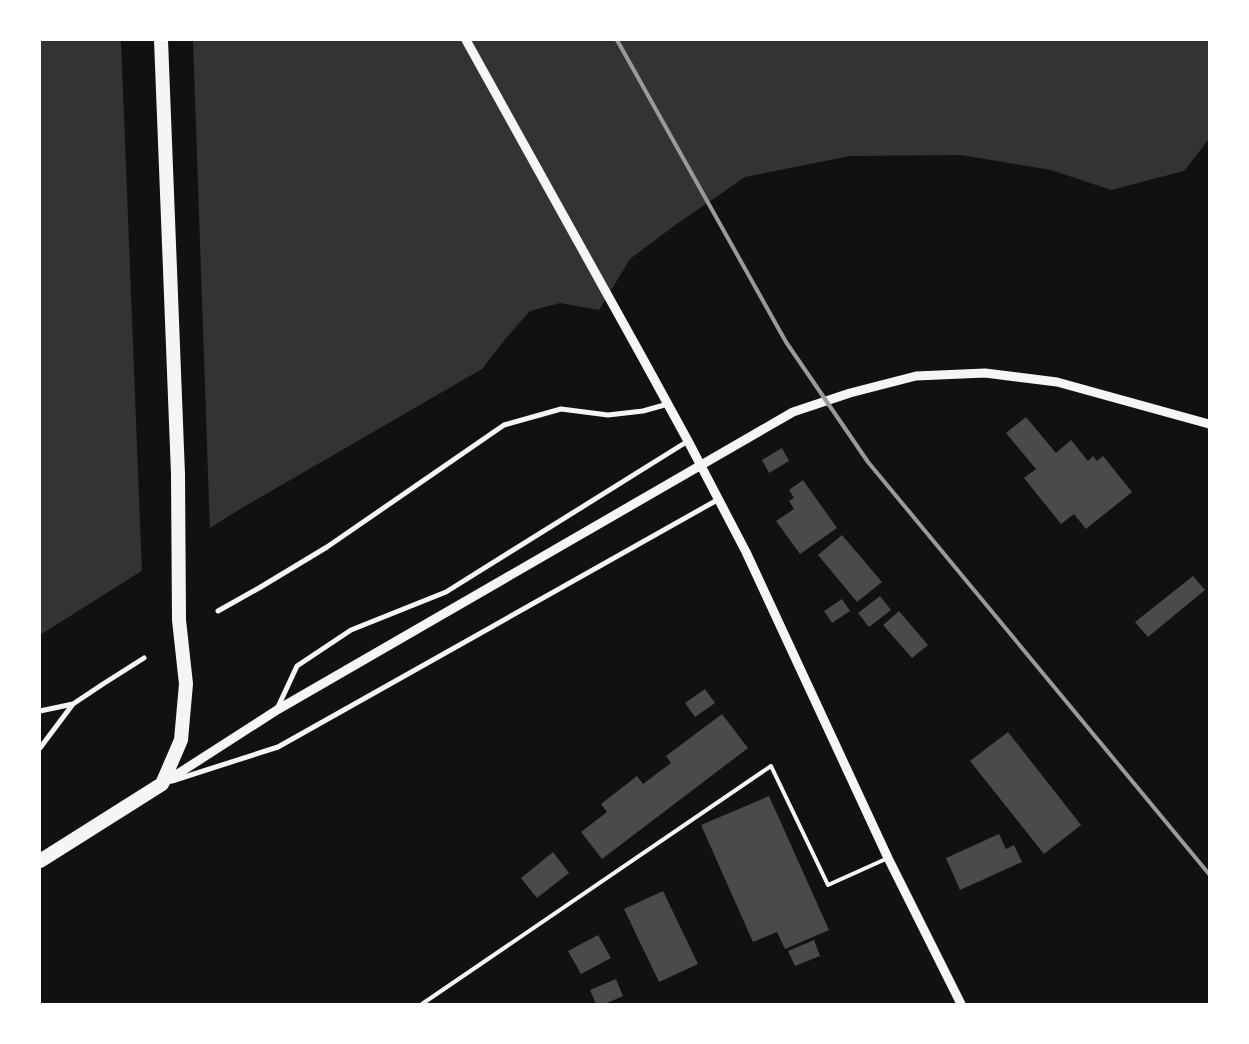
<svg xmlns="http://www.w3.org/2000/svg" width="1249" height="1044" viewBox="0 0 1249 1044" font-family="'Sofia Sans Condensed',sans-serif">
	<rect width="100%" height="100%" fill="#111"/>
	<!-- water -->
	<path fill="#333" d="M40,40H1209V139L1184,171L1111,190L1051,170L961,155L850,156L745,177L674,226L630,259L599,310L560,303L530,311L507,337L482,369L240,509L40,635Z"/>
	<!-- pier -->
	<path fill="#111" d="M121,40H193L210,531L142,573Z"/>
	<!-- building -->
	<path fill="#4a4a4a" d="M1026,417L1056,453L1071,440L1088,461L1093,456L1097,461L1103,456L1132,492L1086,529L1074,514L1061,524L1024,478L1036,469L1006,433Z
		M782,448L789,461L769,473L762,460Z
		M803,480L837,528L800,554L776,521L794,509L789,501L794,498L789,490Z
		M842,535L882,582L857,602L818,555Z
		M1193,576L1205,590L1148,637L1135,622Z
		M880,596L891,610L869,627L858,613Z
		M842,599L850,611L832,623L824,611Z
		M899,611L928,645L912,658L883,625Z
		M705,689L715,703L695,717L685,703Z
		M722,714L748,748L602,859L581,832L607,812L601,804L637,776L643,784L671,763L666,756Z
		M1008,732L1081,825L1044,854L970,761Z
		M769,796L829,930L785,949L777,932L753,942L701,825Z
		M999,834L1006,849L1014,845L1022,862L960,890L946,858Z
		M553,852L569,873L537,898L521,878Z
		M663,891L698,964L659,982L624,909Z
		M598,935L611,958L581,974L568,951Z
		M814,940L820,956L795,966L788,951Z
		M616,979L623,996L605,1004H596L590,990Z"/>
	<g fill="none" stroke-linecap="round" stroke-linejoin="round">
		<!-- service -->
		<path stroke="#f5f5f5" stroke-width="4" d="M422,1004L771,766L828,885L888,858"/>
		<!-- minor -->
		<path stroke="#f5f5f5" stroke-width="5" d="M218,611L259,588L327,547L504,425L561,409L608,415L643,411L668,404
			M277,709L297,666L351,630L446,592L688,441
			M40,711L73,704
			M40,748L73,704L103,684L144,658
			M172,781L278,747L719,499"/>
		<!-- tertiary -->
		<path stroke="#f5f5f5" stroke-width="9" d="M466,40L642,357L688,441L746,552L888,858L961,1004
			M162,784L277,710L793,412L850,393L916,376L985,373L1057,382L1209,424"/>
		<!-- trunk -->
		<path stroke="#f5f5f5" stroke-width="14" d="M40,861L162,784L181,740L186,684L179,620L178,474L161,40"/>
		<!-- rail -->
		<path stroke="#9a9a9a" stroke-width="4" d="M617,40L786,342L868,462L1209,874"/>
	</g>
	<!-- border -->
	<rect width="1249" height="1044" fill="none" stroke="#ffffff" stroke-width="82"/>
</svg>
